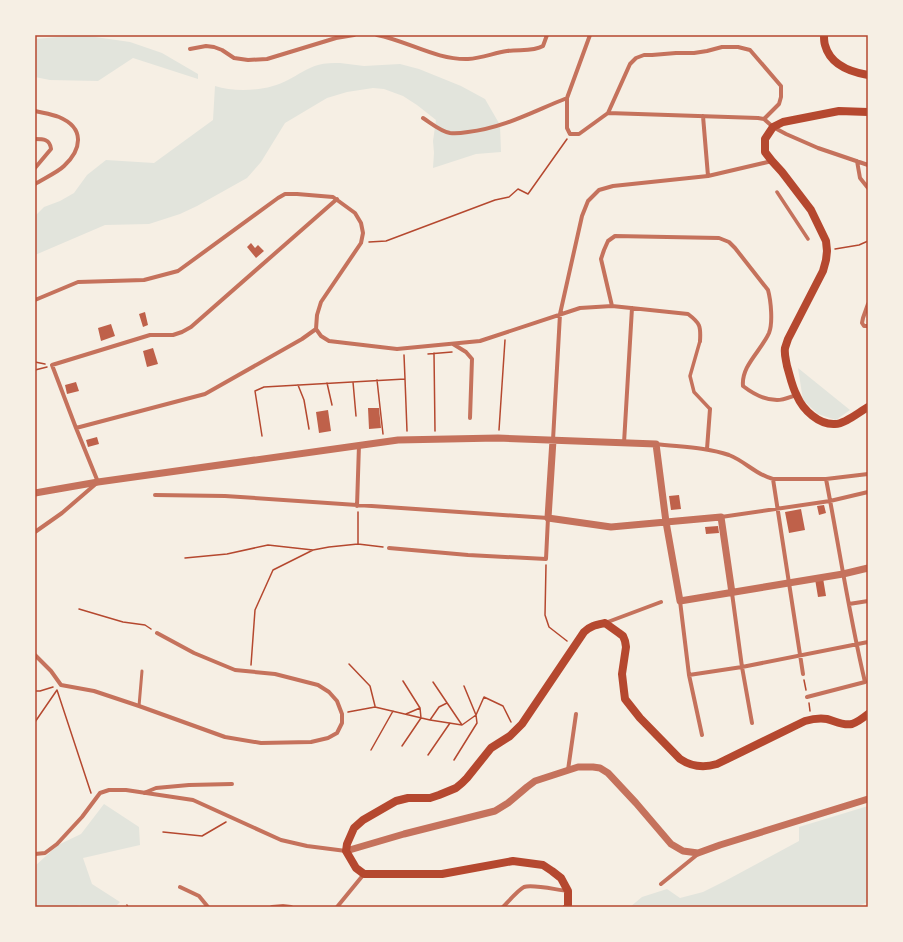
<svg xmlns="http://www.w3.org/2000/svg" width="903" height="942" viewBox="0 0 903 942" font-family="Spectral,serif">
	<rect width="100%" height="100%" fill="#f6efe4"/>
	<!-- green -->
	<path fill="#e2e4dc" d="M81,35L130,42L162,53L198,74V79L133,58L98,81L50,80L35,77V39Z
		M340,63L364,66L400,64L419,69L461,86L485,99L500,125L501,152L476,154L433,168L434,153L433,141L436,120L417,105L403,96L384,89L373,88L347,92L327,98L285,123L261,162L247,178L197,206L180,214L149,224L105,225L35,255V216L44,207L60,201L74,193L87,175L106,160L154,163L213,120L215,86C236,93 268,91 288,80C298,75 307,68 318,65C325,63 333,63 340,63Z
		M798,368L850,410L836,420L818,414L803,400Z
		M104,804L139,827L140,845L83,858L92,884L120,902L115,907H82L80,905L74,907H35V866L58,845L81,834Z
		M868,806V902L856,907H630L642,897L667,889L680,898L703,892L725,881L799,841V827Z"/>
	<!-- building -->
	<path fill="#bf614a" d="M251,243L255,248L258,245L264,251L256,258L247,247Z
		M145,312L148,325L143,327L139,314Z
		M111,324L115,336L101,341L98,328Z
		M153,348L158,364L147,367L143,351Z
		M76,382L79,391L67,394L65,385Z
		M368,408H379L381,428L369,429Z
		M328,410L331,431L319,433L316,412Z
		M97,437L99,444L88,447L86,440Z
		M679,495L681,509L671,510L669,496Z
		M824,505L826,513L819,515L817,506Z
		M801,509L805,530L789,533L785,512Z
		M718,526L719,533L706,534L705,527Z
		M823,578L826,596L818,597L815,579Z"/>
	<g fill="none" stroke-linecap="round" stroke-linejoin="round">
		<!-- path -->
		<path stroke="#b5482f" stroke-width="1.5" d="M369,242L386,241L495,200L509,197L518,189L528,194L567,139
			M835,249L859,245L868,241
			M434,353L435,431
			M428,354L452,352
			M35,362L45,364
			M35,370L47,367
			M405,379L407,431
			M377,380L383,434
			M353,382L356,416
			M327,383L332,405
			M298,385L304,400L309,429
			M499,430L505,340
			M262,436L255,391L264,387L405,379L404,355
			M358,512V544
			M185,558L227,554L268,545L313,550L329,547L358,544L383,547
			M546,565L545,615L549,627L567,641
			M79,609L106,617L123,622L145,625L151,629
			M349,664L370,686L375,706
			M251,665L255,610L273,570L313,550
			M804,680L806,690
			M403,681L420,708L406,714
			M433,682L462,725
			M57,690L91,793
			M35,691H40L53,687
			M809,703L810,711
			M348,712L375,707L430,720L462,725L476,715L484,697L503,706L511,722
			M430,720L439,707L447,703
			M35,722L57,690
			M402,746L421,718L420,708
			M371,750L393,711
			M428,755L450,723
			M454,760L477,723L476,715L464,686
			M163,832L202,836L226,822
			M127,905L128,907"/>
		<!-- service -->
		<path stroke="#c5725c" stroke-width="3" d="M139,706L142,671"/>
		<!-- pedestrian -->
		<path stroke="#c5725c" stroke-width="3.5" d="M777,192L808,239
			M700,341L690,376L694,392L710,409"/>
		<!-- minor -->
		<path stroke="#c5725c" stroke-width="4" d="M377,35C408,41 436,60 468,59C482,58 494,53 507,51C519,49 533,52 543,46L547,35
			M590,35L567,98V128L570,134H579L608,113L758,118L764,119L773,127L786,134L818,148L868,165
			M190,49L206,46L214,47L222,50L234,58L248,60L267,59L336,38L354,35
			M35,111C43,113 51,114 59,117C85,128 82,149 64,166C58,172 43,179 35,184
			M608,113L630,64L636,58L644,55H652L676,53H694L707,51L722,47H738L750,50L781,86V97L779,104L764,119
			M703,116L708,176
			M423,118C431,123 440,131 450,133C456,134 462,133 468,132C504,128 534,111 567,98
			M35,139C43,139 50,139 51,149L35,168
			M857,161L860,178L868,188
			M35,300L78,282L144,280L178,271L278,198L285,194H297L333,197L355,213L361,223L363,233L361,243L321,302L317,315L316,329L321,336L329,341L397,349L480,341L580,308L612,306L688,314C700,323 701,326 700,341
			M868,304L863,318L862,323L864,326H868
			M612,306L601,259L604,250L608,241L615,236L719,238L729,242L735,248L768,290C771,301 773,323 769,333C761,351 741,366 743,386C752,393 765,400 777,400C783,400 790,397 796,395
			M453,344L466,352L472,359L470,418
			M76,428L205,394L302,339L316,329
			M553,440L560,314L582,216L588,201L599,190L613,186L708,176L772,161
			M624,443L632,308
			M656,444C680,447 706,447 729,455C745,461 756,475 773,479H826L868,474
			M707,449L710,409
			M773,479L803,674
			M155,495L225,496L548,518L546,559L468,555L389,548
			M357,506L359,445
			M721,517L830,501L868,492
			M35,532L62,513L98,482L76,428L52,365L150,335H173L182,332L191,327L337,199
			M732,593L742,667L752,723
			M680,601L689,675L702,735
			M849,604L868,601
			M605,623L661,602
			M35,655L51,671L61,685L94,691L139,706L225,737L261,743L311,742L328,738L337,733L342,723V714L337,701L329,692L318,685L275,674L235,670L194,653L157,633
			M689,675L742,667L868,642
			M807,697L865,682C849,615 839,546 826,479
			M568,770L576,714
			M144,793L156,788L189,785L232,784
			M35,854L45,853L57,844L82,817L100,793L109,790H126L193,800L281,840L307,846L346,851
			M661,884L698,854
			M180,887L199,896L208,907
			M272,907L283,906L291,907
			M337,907L364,874
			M503,907C508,902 518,890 524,887C533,884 557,890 568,891"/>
		<!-- tertiary -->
		<path stroke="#c5725c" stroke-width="7" d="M553,440L548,518L611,527L721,517L732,593
			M35,493L98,482L398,440L498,438L656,444L666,522L680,601L843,574L868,568
			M346,851L404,834L495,811L508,803L527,787L535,781L578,767H593L600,768L608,773L636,803L671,844L683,851L698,853L720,845L868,799"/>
		<!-- secondary -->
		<path stroke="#b5482f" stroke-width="8" d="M824,35C824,38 824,42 825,45C830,64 850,72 868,75
			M868,112L839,111L783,122L773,127L765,139V152L772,161L782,172L811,210L826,241L827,251L826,260L823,271L788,339C787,342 786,345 785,348C784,354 786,360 787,366C790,376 792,387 797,396C803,410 819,425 835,424C845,424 859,412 868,407
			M567,907L568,905V891L561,878L552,871L543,865L513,861L442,874H364L356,868L346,851L347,844L354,828L363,820L396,801L408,798H430L439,795L456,788L462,783L467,778L491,748L510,736L522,724L584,632C590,626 596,625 605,623L619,633L623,636L625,641L626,647L622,674L624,691L625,699L640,718L680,759C692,767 704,768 717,764L805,721C812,719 820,718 827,719C835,721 843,726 852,724C858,722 863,718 868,714"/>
	</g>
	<!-- border -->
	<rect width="903" height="942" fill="none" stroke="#f6efe4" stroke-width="72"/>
	<rect x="36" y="36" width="831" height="870" fill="none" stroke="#b5482f" stroke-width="1.5"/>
</svg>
